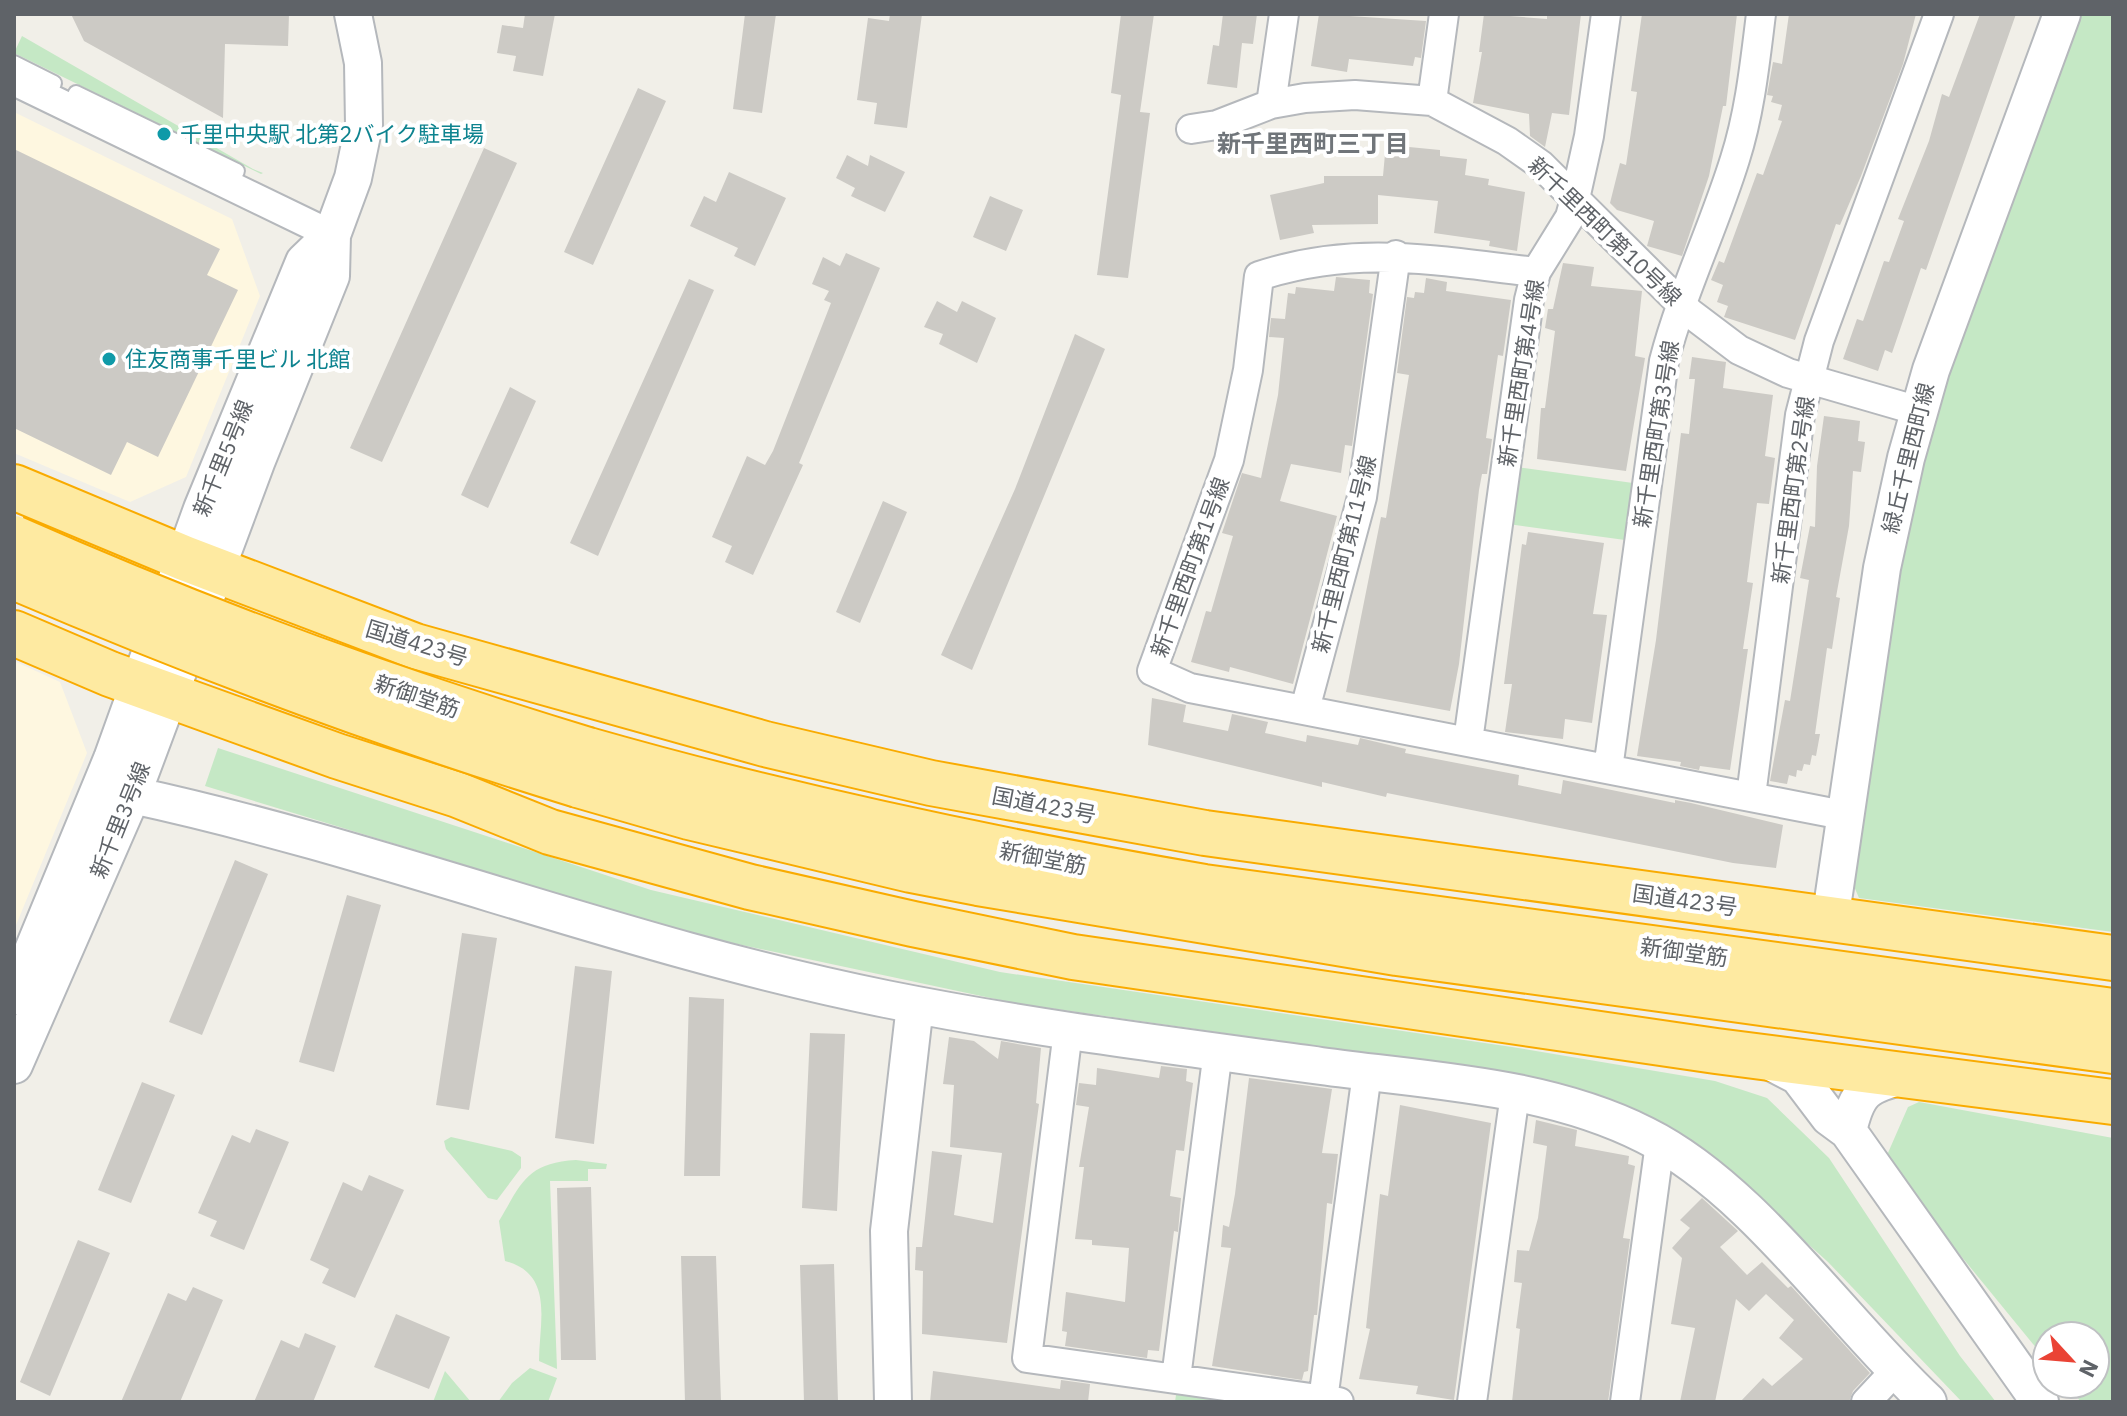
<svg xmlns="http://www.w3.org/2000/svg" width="2127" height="1416" viewBox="0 0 2127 1416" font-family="'IBM Plex Sans','Noto Sans JP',sans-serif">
	<rect width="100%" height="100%" fill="#f1efe8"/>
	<!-- commercial -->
	<path fill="#fef7e0" d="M14,112L232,219L260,296L186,477L130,502L14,453Z
		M14,661L60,682L87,753L14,930Z"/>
	<!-- green -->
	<path fill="#c5e8c5" d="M2078,14H2113V932L1859,898L1853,884L1895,589L1928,436L1958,344Z
		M22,36L253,169L263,173L261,174L14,53Z
		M1516,467L1633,483L1625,540L1508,524Z
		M218,748L651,890L1000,972L1512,1047L1715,1081L1767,1098L1829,1158L1960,1356L1996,1402H1962L1828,1262L1708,1154L1654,1119L1571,1088L1495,1072L1014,1003L695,935L205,786Z
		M1919,1102L2113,1138V1402H2081L2066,1384H2095V1336H2047V1361L1884,1162L1908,1107Z
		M451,1137L512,1151L521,1157V1168L497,1200L488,1198L446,1149L444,1141Z
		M576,1160L607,1164L606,1169H588V1181H550L557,1369L539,1361C539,1323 555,1274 505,1261L499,1221C522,1182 527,1163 576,1160Z
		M530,1368L557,1378L548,1402H498L512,1383Z
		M445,1371L471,1402H433Z
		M1176,1395L1213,1396L1246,1402H1175Z"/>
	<!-- building -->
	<path fill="#cccac5" d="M71,14H289L288,46L225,44L223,118L84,41Z
		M525,14H555L543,76L513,71L516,56L497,53L502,25L523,28Z
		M745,14H776L762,113L733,109Z
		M890,14H922L907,128L874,124L877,103L857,100L868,18L889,21Z
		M1121,14H1154L1140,112L1150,113L1128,278L1097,275L1121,95L1111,93Z
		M1223,14H1257L1253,44L1242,43L1237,88L1207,84L1213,45L1219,46Z
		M1319,14L1426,21L1421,58L1415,57L1413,66L1349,59L1347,72L1311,66Z
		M1484,14L1547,19V14H1581L1569,115L1552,113L1545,147L1530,136L1529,114L1473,103L1482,52H1479Z
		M1642,14H1737L1726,106H1723L1709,176L1682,256L1647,246L1654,221L1617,210L1610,203L1620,163L1626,165L1637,92L1631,91Z
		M1789,14H1916L1903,64L1861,176L1840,225L1836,224L1795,340L1724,317L1728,306L1717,302L1723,285L1711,280L1719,261L1724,263L1757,173L1763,175L1782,121L1778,120L1782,105L1771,102L1773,96L1767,95L1773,62L1782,64Z
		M1980,14H2016L1926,270L1921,268L1892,353L1885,350L1878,371L1843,359L1857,319L1863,321L1884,261L1889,262L1904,221L1898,219L1929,141L1942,94L1949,97Z
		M638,88L666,101L593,265L564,252Z
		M1409,147L1440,150V156L1467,159L1465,175L1489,179L1488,185L1525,192L1517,251L1489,246L1490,241L1434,233L1438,201L1378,195V224L1312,225L1314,233L1280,240L1270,195L1324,183V176H1383L1385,154L1408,156Z
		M484,148L517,163L382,462L350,448Z
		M14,149L220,249L207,275L238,290L158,457L127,442L111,475L14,428Z
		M847,155L868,166L870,155L905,172L885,212L851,196L855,188L836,178Z
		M729,172L786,198L755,266L734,256L738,248L690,226L704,196L716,202Z
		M990,196L1023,210L1006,251L973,237Z
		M846,253L880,268L799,463L803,465L753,575L725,562L732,546L712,537L747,456L765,465L773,451L831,303L824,300L829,291L812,284L823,257L840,266Z
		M1563,263L1594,267L1591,286L1642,291L1635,356L1645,358L1626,471L1537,459L1541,408H1545L1555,331L1545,328L1548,309H1553Z
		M1336,277L1370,280L1369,293L1373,294L1352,446L1345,445L1341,473L1291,464L1280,501L1337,516L1293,684L1230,667L1229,672L1191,662L1206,611L1211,612L1233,536L1222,533L1242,473L1261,478L1278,395L1284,338L1269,337L1271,318L1285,319L1288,293L1295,294L1296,287L1334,291Z
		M1426,278L1447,282L1446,291L1511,300L1503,356L1498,355L1486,438L1492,439L1487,474H1482L1479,490L1459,664L1450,711L1346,692L1381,517L1386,518L1409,375L1397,373L1407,297L1414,298L1415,292L1424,293Z
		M689,279L714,290L598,556L570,543Z
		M937,301L957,312L962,301L996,318L977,363L939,344L943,334L924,327Z
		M1075,334L1105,349L972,670L941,655L1015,489Z
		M1692,357L1726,362L1723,388L1773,395L1765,456L1775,458L1769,504L1757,503L1747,582L1753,583L1743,649H1748L1730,770L1700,766L1699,770L1680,766L1681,762L1637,756L1656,640L1681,433L1689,434L1695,379H1689Z
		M510,387L536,401L488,508L461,495Z
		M1824,416L1860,421L1858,441L1865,442L1861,472L1853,471L1849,526L1836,597L1840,598L1832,649L1827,648L1815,734H1820L1816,756L1812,755L1810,765L1804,764L1802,771L1797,770L1796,777L1789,775L1787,784L1770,781L1785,700L1790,701L1809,580L1800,578L1810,526L1815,527L1817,466Z
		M883,501L907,512L860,623L836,612Z
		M1528,532L1604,543L1593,614L1607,615L1592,723L1565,719L1563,739L1505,732L1512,684H1504L1522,544L1526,545Z
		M1152,698L1186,705L1183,722L1228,731L1232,714L1268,722L1265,733L1306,742L1307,735L1358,745L1360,738L1406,749L1405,753L1519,775L1518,785L1561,794L1563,780L1675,803V800L1691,803L1783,825L1776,868L1733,863L1387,793L1386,797L1322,782V787L1148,745Z
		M235,860L268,874L202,1035L169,1022Z
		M347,895L381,905L334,1072L299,1062Z
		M462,933L497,938L469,1110L436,1105Z
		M575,966L612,971L594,1144L555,1138Z
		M689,997L724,999L720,1176H684Z
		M810,1033L845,1034L837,1211L802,1208Z
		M949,1037L974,1041L998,1059L1001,1041L1041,1048L1036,1103L1039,1104L1007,1343L922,1334L923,1271L915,1270L916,1247H922L932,1151L962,1155L954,1215L993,1223L1002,1153L950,1147L954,1085L943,1084Z
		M1161,1066L1187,1069L1186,1081L1193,1083L1184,1151L1176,1150L1170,1196L1181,1198L1178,1232L1174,1231L1159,1351L1148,1350L1147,1358L1065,1346L1067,1332L1062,1331L1066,1292L1125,1302L1129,1248L1092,1245V1240L1075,1239L1084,1167H1079L1089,1107L1076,1105L1079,1083L1096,1085L1097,1068L1159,1078Z
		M1249,1078L1332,1089L1322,1153L1338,1154L1332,1204L1327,1203L1317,1315H1314L1308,1371L1304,1372L1302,1380L1212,1366L1231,1248L1221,1247L1223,1225L1229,1227L1235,1194Z
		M142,1082L175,1095L131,1203L98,1190Z
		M1400,1105L1491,1123L1454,1400L1416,1394L1418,1386L1359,1379L1370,1329L1366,1328L1380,1194L1388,1196Z
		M1536,1120L1577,1130L1575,1146L1629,1156L1628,1164L1635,1166L1623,1238L1630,1239L1608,1402H1512L1520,1329L1516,1328L1522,1283L1514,1282L1517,1250L1529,1251L1538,1218L1547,1146L1533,1143Z
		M256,1129L289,1142L244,1250L210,1236L217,1221L198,1213L232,1135L250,1143Z
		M369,1175L404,1190L355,1298L322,1283L329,1269L310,1260L343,1182L362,1191Z
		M591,1187L596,1360H561L557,1188Z
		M1702,1198L1738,1231L1720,1247L1747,1275L1762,1262L1788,1288L1791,1286L1870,1373L1853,1391L1849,1402H1740L1763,1378L1772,1386L1803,1359L1779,1338L1794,1320L1766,1294L1749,1311L1736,1299L1715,1402H1680L1695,1328L1671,1324L1682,1258L1672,1248L1690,1228L1680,1220Z
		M78,1240L110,1253L50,1396L20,1382Z
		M681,1256H716L721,1402H685Z
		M834,1264L838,1402H804L800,1265Z
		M193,1287L223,1300L180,1402H121L168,1293L186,1301Z
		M396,1314L450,1337L429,1389L374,1367Z
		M305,1333L336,1346L313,1402H254L281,1340L299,1348Z
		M933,1371L1060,1389L1061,1380L1090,1384L1088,1402H930Z"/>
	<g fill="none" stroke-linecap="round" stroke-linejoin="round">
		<defs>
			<path id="service" d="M14,63L54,83L47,97
				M69,108L76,93L237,171L229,186"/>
			<path id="minor" d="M14,81L332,235
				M1432,101L1444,14
				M1271,104L1284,14
				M1191,129L1217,125L1271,104L1305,98L1355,95L1432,101L1507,141L1541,165L1690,313L1739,350L1788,373L1919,411
				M1536,272C1436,261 1358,244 1259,276L1248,370L1229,460L1152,671L1190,688L1848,816
				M1305,709L1362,497L1396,255
				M1468,741L1529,300L1536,272L1570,217L1575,199L1589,136L1606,14
				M1608,769L1664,361C1682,292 1714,227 1735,159C1750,112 1755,62 1761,14
				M1751,796L1800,415L1819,341L1939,14
				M1068,1031L1027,1358L1339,1402
				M1176,1378L1218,1051
				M1323,1400L1367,1073
				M1472,1402L1515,1094
				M1625,1402L1660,1143
				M1866,1402L1895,1371"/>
			<path id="tertiary" d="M132,795C386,850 631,948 886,999C1030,1028 1176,1046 1321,1066C1429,1081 1546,1085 1645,1135C1752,1188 1840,1320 1928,1402
				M1830,921L1882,568L1906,458L1931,370L2062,14
				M14,996L112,759L202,509L304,262L332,235
				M1767,1060L1798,1076L1829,1117L1848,1131L2040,1402
				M14,1065L132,795L257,460L331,276L332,235L353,178L364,125L363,63L353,14
				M1848,1131C1857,1092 1865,1085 1904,1076
				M893,1402L889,1231L915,1005"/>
			<path id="trunk" d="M14,487L184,558L415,646L765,744L931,783L1205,833L2113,958
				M14,633L110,674L337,756L458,795L550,832L750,887L913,924L1073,957L1716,1051L2113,1102
				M588,750C791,808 996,851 1204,887L2113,1011
				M578,785L689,817L911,870L978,883L1397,953L2113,1051"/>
		</defs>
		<!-- service casing -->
		<use href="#service" stroke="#b5b8bc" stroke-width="18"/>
		<!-- minor casing -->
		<use href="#minor" stroke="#b5b8bc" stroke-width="32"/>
		<!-- tertiary casing -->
		<use href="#tertiary" stroke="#b5b8bc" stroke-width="40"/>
		<!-- trunk casing -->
		<use href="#trunk" stroke="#f9ab00" stroke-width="48"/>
		<!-- service -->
		<use href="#service" stroke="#fff" stroke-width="14"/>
		<!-- minor -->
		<use href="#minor" stroke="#fff" stroke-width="28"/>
		<!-- tertiary -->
		<use href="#tertiary" stroke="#fff" stroke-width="36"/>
		<!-- trunk -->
		<use href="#trunk" stroke="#feeaa1" stroke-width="44"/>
		<defs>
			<path id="trunk-bridge" d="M14,538C201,621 392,691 588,750
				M14,577C199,656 385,726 578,785"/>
		</defs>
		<!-- trunk-bridge casing -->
		<use href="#trunk-bridge" stroke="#f9ab00" stroke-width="48" stroke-linecap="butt"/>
		<!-- trunk-bridge -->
		<use href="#trunk-bridge" stroke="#feeaa1" stroke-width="44"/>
	</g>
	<!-- markers -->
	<g fill="#0f9aa8" stroke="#fff" stroke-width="3">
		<circle cx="164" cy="134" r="8"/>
		<circle cx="109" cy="359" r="8"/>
	</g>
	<g text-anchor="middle" stroke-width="8" stroke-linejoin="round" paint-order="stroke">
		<!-- culture labels -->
		<g font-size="22" fill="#0d838f" stroke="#fff" text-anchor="start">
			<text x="180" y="142">千里中央駅 北第2バイク駐車場</text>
			<text x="125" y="367">住友商事千里ビル 北館</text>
		</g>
		<!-- street labels -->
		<g font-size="22" fill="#5f6368" stroke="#fff">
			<text transform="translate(1605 231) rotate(44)" y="8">新千里西町第10号線</text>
			<text transform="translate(1521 373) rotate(-81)" y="8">新千里西町第4号線</text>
			<text transform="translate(1656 434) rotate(-81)" y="8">新千里西町第3号線</text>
			<text transform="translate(223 458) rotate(-68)" y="8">新千里5号線</text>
			<text transform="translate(1908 458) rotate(-76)" y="8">緑丘千里西町線</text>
			<text transform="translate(1793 490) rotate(-82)" y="8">新千里西町第2号線</text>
			<text transform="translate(1344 554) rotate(-76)" y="8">新千里西町第11号線</text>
			<text transform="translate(1190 567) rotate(-70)" y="8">新千里西町第1号線</text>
			<text transform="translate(417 643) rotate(17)" y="8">国道423号</text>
			<text transform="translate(417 696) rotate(19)" y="8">新御堂筋</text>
			<text transform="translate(1044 805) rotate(11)" y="8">国道423号</text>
			<text transform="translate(120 820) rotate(-68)" y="8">新千里3号線</text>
			<text transform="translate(1043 858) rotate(11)" y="8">新御堂筋</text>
			<text transform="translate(1685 900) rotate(8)" y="8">国道423号</text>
			<text transform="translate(1684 952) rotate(8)" y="8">新御堂筋</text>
		</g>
		<!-- neighbourhood labels -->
		<g font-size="24" font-weight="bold" fill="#70757a" stroke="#fff">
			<text x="1313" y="152">新千里西町三丁目</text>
		</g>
	</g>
	<!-- border -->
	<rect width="2127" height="1416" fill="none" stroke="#5f6368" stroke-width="32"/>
	<!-- north arrow -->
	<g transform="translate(2071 1360) rotate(116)"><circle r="38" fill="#ffffff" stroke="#bfc1c3" stroke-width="2"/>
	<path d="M0-6L14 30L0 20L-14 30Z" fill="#ea4335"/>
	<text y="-12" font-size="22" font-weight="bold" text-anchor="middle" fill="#5f6368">N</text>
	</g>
</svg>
